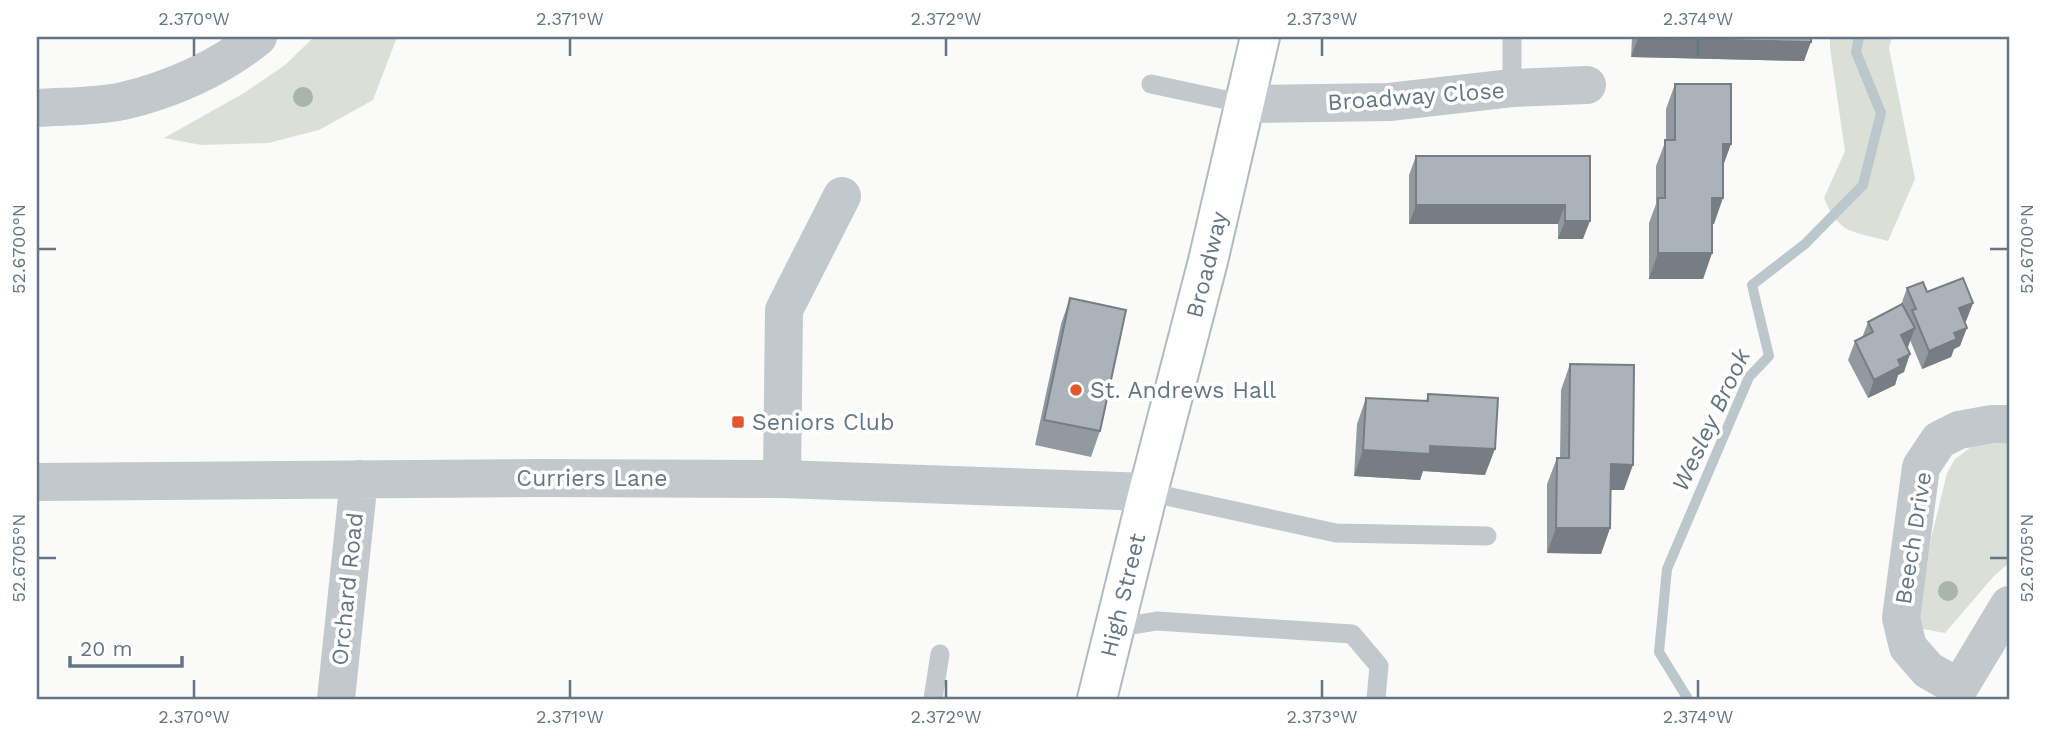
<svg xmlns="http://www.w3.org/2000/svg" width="2046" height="736" viewBox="0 0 2046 736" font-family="'Work Sans',sans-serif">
	<rect width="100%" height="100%" fill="#fafaf8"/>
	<!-- green -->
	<path fill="#dadfd7" d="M314,37H397L373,100L319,130L268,143L201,145L164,138L244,93L285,65Z
		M1830,37H1892L1889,48L1915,179L1888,241C1853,231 1839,235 1824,198L1845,151L1830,48Z
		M1979,441L2009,442V563L1994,576L1945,633L1923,629L1919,618L1931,539L1947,473L1955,459Z"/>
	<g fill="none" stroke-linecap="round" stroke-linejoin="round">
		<!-- stream -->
		<path stroke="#bbc7cb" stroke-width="10" d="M1688,699L1659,652L1667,569L1749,377L1769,356L1752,285L1805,244L1863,185L1881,113L1856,52L1859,37"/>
		<defs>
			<g id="secondary">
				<path id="s1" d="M1097,699L1148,492L1208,261L1260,37"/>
			</g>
		</defs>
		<!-- secondary casing -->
		<use href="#secondary" stroke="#b3babf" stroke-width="42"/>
		<!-- service -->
		<path stroke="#c3c8cc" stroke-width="19" d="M1151,84L1245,104
			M1512,88V37
			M1148,492L1336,533L1487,536
			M1115,628L1157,621L1352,634L1379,666L1376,699
			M933,699L940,654"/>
		<!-- minor -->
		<path stroke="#c3c8cc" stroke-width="38" d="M1245,104L1389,102L1512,88L1587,85
			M37,108C65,106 96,107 123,101C171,90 220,68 258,37
			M782,479L784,310L842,196
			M37,482L542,478L782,479L1148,492
			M1959,688L1928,670L1908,647L1901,618L1921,467L1939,440L1959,430L1992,424H2009
			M336,699L359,479
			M1956,699L1959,688L2009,605"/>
		<!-- secondary -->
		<use href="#secondary" stroke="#fff" stroke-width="38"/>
	</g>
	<!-- trees -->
	<g fill="#aab4a7">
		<circle cx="303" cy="97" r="10"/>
		<circle cx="1948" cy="591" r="10"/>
	</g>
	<!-- wall -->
	<path fill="#929a9f" d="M1632,37H1811L1804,61L1631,57Z
		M1675,84L1723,166L1714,224H1712V253L1703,279H1649V223L1656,204V166L1666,140V109Z
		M1416,156H1590L1583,239H1558V224H1409V175Z
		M1907,288L1973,303L1966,321L1965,322L1960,346L1954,349L1951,357L1922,369L1910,340L1907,347L1904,372L1898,375L1895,385L1868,398L1848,360L1855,341L1862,338L1868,322L1901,305Z
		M1070,298L1100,431L1091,457L1035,445L1061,324Z
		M1570,364L1624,490H1611L1610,528L1601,554L1547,553V484L1557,458H1560L1561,390Z
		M1428,394L1485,475L1423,471L1420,480L1354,476L1357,424L1366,398L1426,401Z"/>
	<!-- shaded-wall -->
	<path fill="#777d82" d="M1638,38L1811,42L1804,61L1631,57Z
		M1723,144H1731L1722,169Z
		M1712,198H1723L1714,224H1703Z
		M1416,205H1565L1558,224H1409Z
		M1565,221H1590L1583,239H1558Z
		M1658,253H1712L1703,279H1649Z
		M1973,303L1966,321L1953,327L1959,308Z
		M1915,328L1908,347L1894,354L1901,335Z
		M1967,328L1960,346L1954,349L1951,357L1922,369L1929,351L1954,333Z
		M1910,354L1904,372L1898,375L1895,385L1868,398L1874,380L1898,360Z
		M1430,446L1495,449L1485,475L1423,471L1420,480L1354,476L1363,450Z
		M1611,464L1633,465L1624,490H1602Z
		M1556,528H1610L1601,554L1547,553Z"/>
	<!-- building -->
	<path fill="#aab3b9" stroke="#777d82" stroke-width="2" d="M1638,37H1811V42L1638,38Z
		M1675,84H1731V144H1723V198H1712V253H1658V198H1665V140H1675Z
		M1416,156H1590V221H1565V205H1416Z
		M1963,278L1973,303L1959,308L1967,328L1954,333L1957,339L1929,351L1912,310L1916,309L1907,288L1923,282L1927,292Z
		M1070,298L1126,310L1100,431L1044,420Z
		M1902,304L1915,328L1901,335L1910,354L1898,360L1901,366L1874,380L1855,341L1873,332L1868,322Z
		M1570,364L1634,365L1633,465L1611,464L1610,528H1556L1557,458H1569Z
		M1428,394L1498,398L1495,449L1430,446V454L1363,450L1366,398L1428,401Z"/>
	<!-- ticks -->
	<path fill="none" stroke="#657683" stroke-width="2.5" d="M194,38V56M570,38V56M946,38V56M1322,38V56M1698,38V56M38,249H56M1990,249H2008M38,558H56M1990,558H2008M194,680V698M570,680V698M946,680V698M1322,680V698M1698,680V698"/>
	<!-- markers -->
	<g fill="#e4572e" stroke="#fff" stroke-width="2.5">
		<circle cx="1076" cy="390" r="7"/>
		<rect x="731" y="415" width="14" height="14" rx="3.5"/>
	</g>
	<g text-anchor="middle" stroke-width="7" stroke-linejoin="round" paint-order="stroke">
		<!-- street labels -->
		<g font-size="23" fill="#657683" stroke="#fff">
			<text transform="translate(1416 96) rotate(-4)" y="8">Broadway Close</text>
			<text dy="8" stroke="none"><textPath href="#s1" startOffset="448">Broadway</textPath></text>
			<text x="592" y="486">Curriers Lane</text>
			<text transform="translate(1913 538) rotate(-81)" y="8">Beech Drive</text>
			<text transform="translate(347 589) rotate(-84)" y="8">Orchard Road</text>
			<text dy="8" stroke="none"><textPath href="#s1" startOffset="107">High Street</textPath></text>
		</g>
		<!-- poi labels -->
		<g font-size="23" fill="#657683" stroke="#fff" text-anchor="start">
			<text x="1090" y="398">St. Andrews Hall</text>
			<text x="752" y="430">Seniors Club</text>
		</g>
		<!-- water labels -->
		<g font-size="24" font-style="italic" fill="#60757c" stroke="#fff">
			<text transform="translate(1711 420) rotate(-65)" y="8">Wesley Brook</text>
		</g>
	</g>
	<!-- border -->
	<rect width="2046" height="736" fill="none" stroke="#ffffff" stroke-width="77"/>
	<!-- scale -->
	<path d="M70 656v10h112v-10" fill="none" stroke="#657683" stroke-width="3.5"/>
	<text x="80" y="656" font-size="21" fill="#657683" stroke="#ffffff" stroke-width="5" paint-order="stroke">20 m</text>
	<rect x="38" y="38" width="1970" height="660" fill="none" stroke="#657683" stroke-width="2.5"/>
	<g font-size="18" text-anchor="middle" fill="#657683">
		<text x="194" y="25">2.370°W</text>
		<text x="570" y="25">2.371°W</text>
		<text x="946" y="25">2.372°W</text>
		<text x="1322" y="25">2.373°W</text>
		<text x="1698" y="25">2.374°W</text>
		<text transform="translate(2027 249) rotate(-90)" y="6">52.6700°N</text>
		<text transform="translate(19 249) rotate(-90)" y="6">52.6700°N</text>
		<text transform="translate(2027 558) rotate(-90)" y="6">52.6705°N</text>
		<text transform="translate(19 558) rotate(-90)" y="6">52.6705°N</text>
		<text x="194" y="723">2.370°W</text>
		<text x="570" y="723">2.371°W</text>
		<text x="946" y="723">2.372°W</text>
		<text x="1322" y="723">2.373°W</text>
		<text x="1698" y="723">2.374°W</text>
	</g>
</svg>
